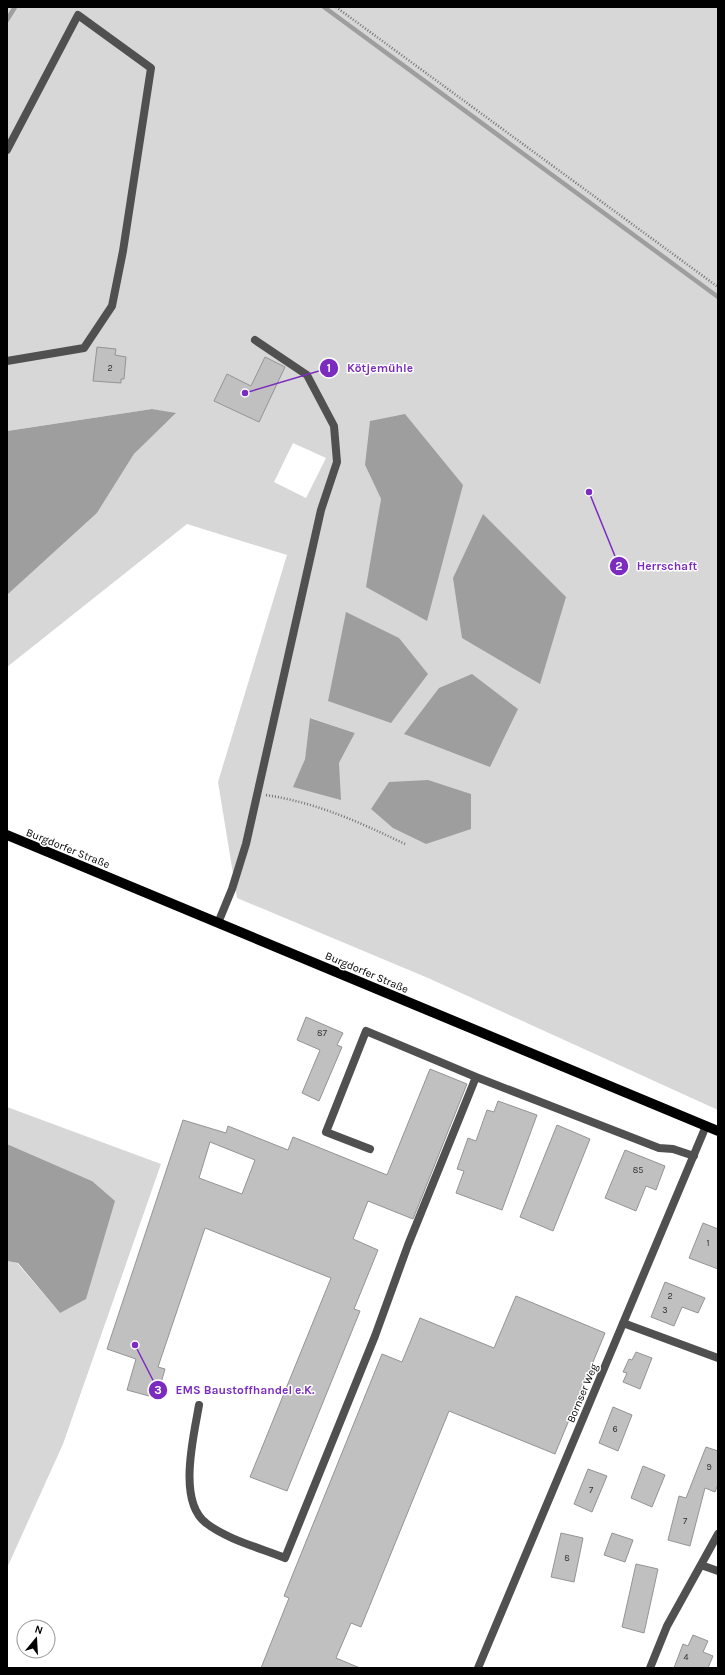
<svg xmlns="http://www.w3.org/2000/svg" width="725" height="1675" viewBox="0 0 725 1675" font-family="Karla,sans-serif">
	<rect width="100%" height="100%" fill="#fff"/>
	<!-- green -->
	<path fill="#d7d7d7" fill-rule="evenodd" d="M7,7H718V1110L428,978L237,898L218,782L287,555L187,524L7,667V595L97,513L134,454L175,414L152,409L7,431ZM293,443L326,458L306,498L274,482ZM365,465L463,485L377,530L381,499ZM311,718L355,733L339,763L294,787L305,759Z
		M7,1107L161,1164L63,1444L7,1568V1261L17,1263L60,1313L92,1181L7,1144Z"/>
	<!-- water -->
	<path fill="#9e9e9e" d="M152,409L176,413L134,454L97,513L7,595V431Z
		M405,414L463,485L427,621L366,587L381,499L365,465L370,421Z
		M483,514L566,597L540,684L462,638L453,578Z
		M346,612L399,638L428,674L391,723L328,701Z
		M472,674L518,709L490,767L404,734L439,688Z
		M310,718L355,733L339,763L341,800L293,787L305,759Z
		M428,780L471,794V829L426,844L393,828L371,809L389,782Z
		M7,1144L92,1181L115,1201L86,1299L60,1313L18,1263L7,1261Z"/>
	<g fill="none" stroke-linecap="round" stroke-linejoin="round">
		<!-- stream -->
		<path stroke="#9e9e9e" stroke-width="4.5" d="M324,7L718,297
			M7,20L15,7"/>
	</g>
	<!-- building -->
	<path fill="#c0c0c0" stroke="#949494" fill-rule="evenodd" d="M97,347L116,349L115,355L126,357L124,379H121V383L93,381Z
		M265,357L285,367L259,422L214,401L227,374L251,386Z
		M306,1017L343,1033L337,1045L342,1047L319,1101L302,1093L320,1050L297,1040Z
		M430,1069L467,1084L413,1219L368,1201L353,1239L378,1250L354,1309L360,1311L287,1491L250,1477L331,1278L205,1228L158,1367L165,1369L161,1383L153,1381L149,1396L127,1390L136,1359L107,1349L183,1120L226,1133L228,1126L288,1150L293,1137L387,1175ZM210,1142L255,1160L242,1194L199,1178Z
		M498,1101L537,1115L502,1210L456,1193L464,1171L457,1169L468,1138L476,1141L487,1110L494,1112Z
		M557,1125L590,1139L553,1231L520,1217Z
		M625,1150L665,1166L656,1190L646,1186L636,1211L605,1198Z
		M703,1223L718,1229V1269L689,1258Z
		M665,1282L705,1298L698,1313L682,1307L674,1326L651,1317Z
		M516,1296L605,1333L555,1454L449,1411L361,1627L351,1623L336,1658L360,1668H261L289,1598L284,1596L382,1354L402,1362L420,1318L494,1348Z
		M636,1352L652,1358L640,1389L623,1382L627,1373L623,1372L629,1359L632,1360Z
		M613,1407L632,1415L618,1451L599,1443Z
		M706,1447L718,1451V1484L715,1492L705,1488L690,1546L668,1540L679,1496L686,1498Z
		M643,1466L665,1475L652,1507L631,1498Z
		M588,1469L607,1476L592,1512L574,1504Z
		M561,1533L583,1538L574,1582L551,1577Z
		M612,1533L633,1540L625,1562L604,1555Z
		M636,1564L658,1569L644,1633L622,1627Z
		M693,1635L708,1641L703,1652L713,1656L708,1668H674L683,1644L688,1646Z"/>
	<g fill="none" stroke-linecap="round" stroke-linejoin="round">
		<!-- path -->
		<path stroke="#727272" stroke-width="2.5" stroke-dasharray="1 2" stroke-linecap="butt" d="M336,7L718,287
			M266,795C318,803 359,822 405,844"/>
		<!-- service -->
		<path stroke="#505050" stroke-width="8" d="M7,150L78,15L151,68L123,251L112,306L84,348L7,361
			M218,923L232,889L246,844L321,510L337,462L334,426L307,375L255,340
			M370,1149L326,1132L366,1031L476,1077
			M199,1405C194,1435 177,1501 206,1523C226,1539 260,1548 285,1558L375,1336L408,1245L476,1077L659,1148L673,1149L694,1156"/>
		<!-- minor -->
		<path stroke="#505050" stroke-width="8" d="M623,1323L718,1358
			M701,1565L718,1571
			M478,1668L706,1126
			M650,1668L667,1626L718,1534"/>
		<!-- primary -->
		<path stroke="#000" stroke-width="10" d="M7,835L718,1131"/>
	</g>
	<g text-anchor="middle" stroke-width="3" stroke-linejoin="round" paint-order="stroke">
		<!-- number labels -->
		<g font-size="9" fill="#303030">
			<text x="110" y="371">2</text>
			<text x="322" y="1036">87</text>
			<text x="638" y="1173">85</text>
			<text x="708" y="1246">1</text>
			<text x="670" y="1299">2</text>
			<text x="665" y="1313">3</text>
			<text x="615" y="1432">6</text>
			<text x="709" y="1470">9</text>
			<text x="591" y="1493">7</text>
			<text x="685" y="1524">7</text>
			<text x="567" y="1561">8</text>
			<text x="686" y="1660">4</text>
		</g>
		<!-- street labels -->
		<g font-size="11" fill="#000" stroke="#fff">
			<text transform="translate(68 848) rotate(22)" y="4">Burgdorfer Straße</text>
			<text transform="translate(367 972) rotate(23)" y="4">Burgdorfer Straße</text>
			<text transform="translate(582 1393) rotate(-67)" y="4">Bornser Weg</text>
		</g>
	</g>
	<!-- callouts -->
	<path fill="none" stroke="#7b2cbf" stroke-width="1.5" d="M245 393L329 368M589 492L619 566M135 1345L158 1390"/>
	<g fill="#7b2cbf" stroke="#fff" stroke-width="1.5">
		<circle cx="245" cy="393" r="4"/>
		<circle cx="589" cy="492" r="4"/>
		<circle cx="135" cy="1345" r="4"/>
		<circle cx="329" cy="368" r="10"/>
		<circle cx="619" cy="566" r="10"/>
		<circle cx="158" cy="1390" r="10"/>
	</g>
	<g font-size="12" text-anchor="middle" font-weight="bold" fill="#fff">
		<text x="329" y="372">1</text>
		<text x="619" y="570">2</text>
		<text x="158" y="1394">3</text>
	</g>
	<g font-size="12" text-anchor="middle" font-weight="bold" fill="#7b2cbf" stroke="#fff" stroke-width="3" stroke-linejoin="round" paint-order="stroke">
		<text x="380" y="372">Kötjemühle</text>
		<text x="667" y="570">Herrschaft</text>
		<text x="245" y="1394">EMS Baustoffhandel e.K.</text>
	</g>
	<!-- border -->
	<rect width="725" height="1675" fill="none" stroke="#000000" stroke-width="16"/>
	<!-- north arrow -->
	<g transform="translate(36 1639) rotate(18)"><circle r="19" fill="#ffffff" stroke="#999999"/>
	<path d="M0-3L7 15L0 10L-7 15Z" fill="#000000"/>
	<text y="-6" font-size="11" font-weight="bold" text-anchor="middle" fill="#000000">N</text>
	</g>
</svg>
